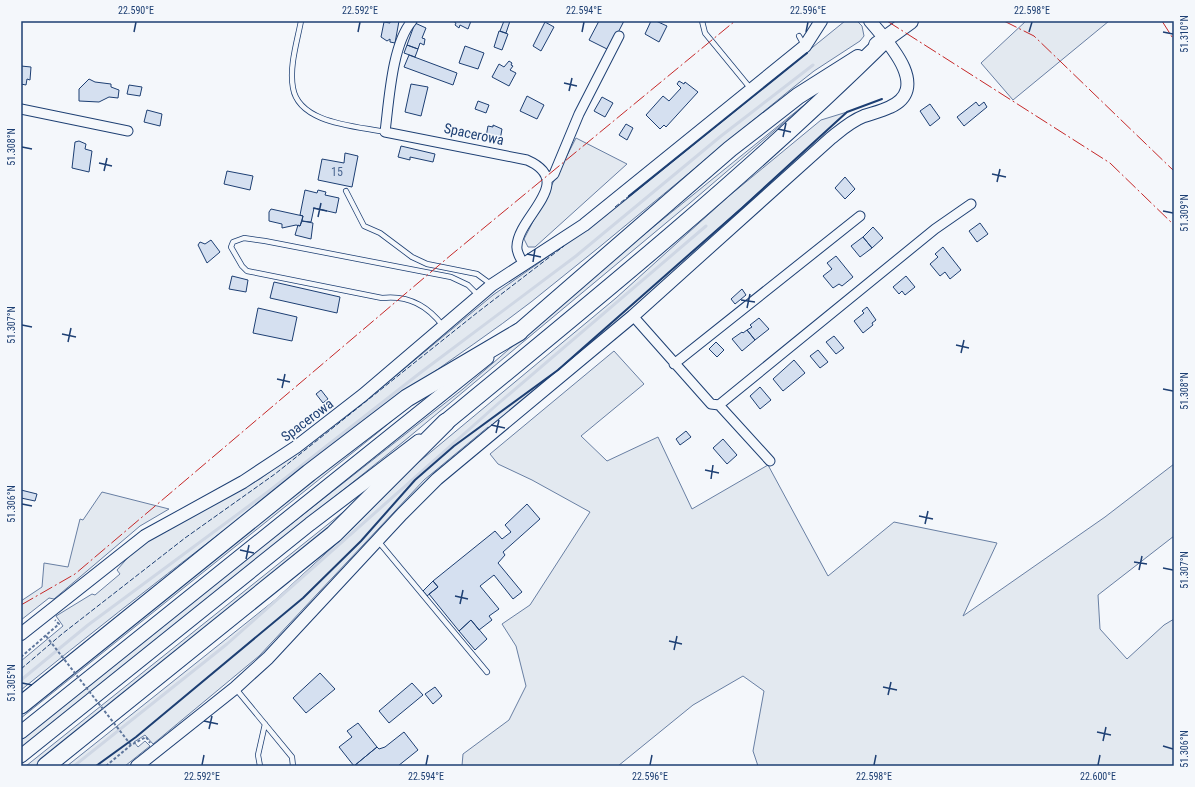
<svg xmlns="http://www.w3.org/2000/svg" width="1195" height="787" viewBox="0 0 1195 787" font-family="'Roboto Condensed',sans-serif">
	<rect width="100%" height="100%" fill="#f4f7fb"/>
	<!-- green -->
	<path fill="#e3e9f0" stroke="#687fa3" d="M845,21H857L862,26L864,36L860,41L814,71L795,86C707,157 621,231 531,302C494,331 454,357 416,385C283,485 150,585 21,690V661L63,626L56,616L92,594L95,595L120,574L117,570L131,554L147,541L260,479L369,398L493,295L596,223Z
		M1026,21H1109L1013,100L981,63Z
		M809,101L690,203L403,442L21,748V736L463,389L605,266Z
		M847,112C730,219 611,325 490,428L488,427L424,480L259,656L153,744L145,735L134,742L138,747L145,741L150,746L125,766H67L275,600L349,532L414,466L616,298L729,196L821,120Z
		M576,138L627,164L535,247H528L524,239Z
		M614,351L644,384L581,436L607,461L658,437L692,509L768,465L828,576L894,522L997,543L963,616L1105,517L1174,464V536L1098,595L1100,629L1127,659L1164,625L1174,619V766H758L753,751L764,691L743,676L693,705L618,766H462L463,754L509,720L526,686L516,646L502,624L530,605L590,512L532,480L498,464L490,454Z
		M424,394L376,434L21,718V711L168,592Z
		M102,492L169,509L140,526L54,599L49,598L21,620V601L42,587L44,563L68,567L80,519L83,520Z
		M352,505L355,509L65,744L37,766H26Z"/>
	<g fill="none" stroke-linecap="round" stroke-linejoin="round">
		<!-- stream -->
		<path stroke="#cfd7e4" stroke-width="3" d="M21,680L88,625L269,491L420,373L576,256L721,136L813,65
			M74,766L227,644L500,402L706,226"/>
	</g>
	<!-- building -->
	<path fill="#d5e0f0" stroke="#1d3f73" d="M390,21H399L395,43L390,42V39L387,41L381,37L384,22L390,23Z
		M453,21H471L468,29L460,25L459,28L455,25L456,23Z
		M504,21H510L506,33L500,31Z
		M599,21H624L609,50L589,40Z
		M651,21H656L667,26L659,42L645,34Z
		M545,22L554,27L541,51L533,46Z
		M415,23L426,28L422,38L425,39L424,45L420,43L418,49L407,45Z
		M499,31L508,34L502,50L494,47Z
		M407,45L418,49L415,57L404,53Z
		M465,46L484,53L478,69L459,63Z
		M409,55L457,73L453,85L404,67Z
		M509,61L512,63L511,65L513,66L510,70L516,73L509,86L492,77L499,64L504,67Z
		M21,66L31,67L30,80L27,79L26,85L21,84Z
		M89,79L95,82L111,84V87L119,90L118,98L109,97L99,102L79,101V89Z
		M679,81L684,84L685,82L698,92L666,127L664,125L660,129L646,115L663,96L669,101L681,88L677,84Z
		M411,84L428,87L421,116L405,112Z
		M129,85L142,87L140,96L127,94Z
		M527,96L544,105L537,119L520,111Z
		M602,97L613,103L605,117L594,111Z
		M478,101L489,105L486,113L475,109Z
		M976,102L979,106L984,102L987,107L964,126L957,117Z
		M930,104L940,118L930,126L920,111Z
		M147,110L162,114L160,126L144,122Z
		M626,124L633,128L627,140L619,135Z
		M493,125L502,129L500,140L486,137L488,126L493,127Z
		M79,141L86,144L85,149L92,151L89,172L72,168L75,142Z
		M401,146L435,154L433,162L410,157V160L398,157Z
		M345,153L358,156L352,187L318,180L322,159L344,163Z
		M227,171L253,176L250,190L224,184Z
		M845,177L855,189L845,199L835,188Z
		M305,190L317,193L318,190L326,192L325,195L339,198L336,213L314,208L311,222L302,221L303,216L300,215Z
		M271,209L303,216L300,226L296,225L282,228V224L269,221V212Z
		M302,221L313,223L311,239L295,235L298,225L300,226Z
		M980,223L988,234L977,242L969,231Z
		M873,227L883,238L872,248L863,237Z
		M863,237L872,248L860,257L851,246Z
		M211,240L220,252L207,263L198,245L200,242L205,244Z
		M943,247L961,270L950,279L945,272L940,276L930,264L938,257L935,254Z
		M836,256L853,277L842,286L839,284L833,288L823,276L832,269L827,263Z
		M232,276L248,280L246,292L229,289Z
		M906,276L915,287L905,295L902,291L899,294L893,287Z
		M274,282L340,297L337,313L270,298Z
		M742,289L746,295L735,304L731,299Z
		M867,307L876,320L872,323L873,325L863,333L854,321L864,313L862,311Z
		M258,308L297,317L292,341L253,333Z
		M759,318L769,329L755,340L747,330L752,327L750,325Z
		M747,330L755,340L742,351L732,339L742,332L743,333Z
		M834,336L844,348L836,354L826,342Z
		M716,342L724,350L717,357L709,349Z
		M818,350L828,362L820,368L810,356Z
		M794,360L805,373L783,391L773,379Z
		M760,387L771,400L760,409L750,396Z
		M321,390L328,399L323,403L316,394Z
		M686,431L691,437L680,445L676,439Z
		M723,439L737,455L727,464L713,448Z
		M21,490L37,494L35,501L21,498Z
		M527,504L540,519L503,552L505,555L498,563L522,592L513,599L494,575L480,586L499,609L489,616L492,620L479,630L471,620L459,631L429,594L438,587L433,581L495,531L502,539L511,532L505,525Z
		M433,581L438,587L427,596L423,591Z
		M471,620L487,639L475,650L459,631Z
		M320,673L335,689L306,713L293,698Z
		M412,683L423,695L389,723L379,711Z
		M435,687L442,696L433,704L425,694Z
		M358,723L377,747L354,766L339,747L352,737L347,731Z
		M404,732L418,750L398,766H354L377,747L379,749L385,747Z"/>
	<g fill="none" stroke-linecap="round" stroke-linejoin="round">
		<defs>
			<path id="service" d="M301,21C297,42 289,67 293,88C299,124 357,126 385,132
				M702,21L705,33L751,89
				M799,36L804,45
				M346,191L364,226L380,233L412,257L427,264L477,274L492,285
				M443,326C427,305 408,295 382,298L247,271L242,266L231,247L233,242L244,238L265,241L451,277L468,285L478,295
				M378,541L487,672
				M236,689L292,757L293,766
				M260,766L258,755L265,724"/>
			<path id="minor" d="M412,21C392,44 389,101 385,132L527,160C577,182 518,216 517,246C516,252 520,257 523,263
				M21,109L128,131
				M547,180L554,174L579,114L619,36
				M633,316L711,404L719,405L770,461
				M674,364L860,216
				M719,405L935,229L971,204"/>
			<path id="tertiary" d="M21,634L145,536L243,482L296,447L363,395L492,285L584,225L805,46L821,21
				M137,766L235,688L268,658L402,514L437,479L633,316L831,138C841,130 851,121 864,116C873,113 882,111 890,107C932,88 887,41 870,21"/>
			<path id="secondary" d="M21,732L487,358
				M21,756L310,524L419,441"/>
			<path id="trunk" d="M877,45L910,21
				M519,332L730,149L798,96L858,58
				M446,422C596,299 747,176 885,40"/>
			<path id="motorway" d="M21,705L309,473L407,398L519,332
				M46,766L334,534L446,422"/>
		</defs>
		<!-- service casing -->
		<use href="#service" stroke="#1d3f73" stroke-width="6"/>
		<!-- minor casing -->
		<use href="#minor" stroke="#1d3f73" stroke-width="11"/>
		<!-- tertiary casing -->
		<use href="#tertiary" stroke="#1d3f73" stroke-width="14"/>
		<!-- secondary casing -->
		<use href="#secondary" stroke="#1d3f73" stroke-width="15"/>
		<!-- trunk casing -->
		<use href="#trunk" stroke="#1d3f73" stroke-width="18"/>
		<!-- motorway casing -->
		<use href="#motorway" stroke="#1d3f73" stroke-width="19"/>
		<!-- path -->
		<path stroke="#5e769c" stroke-width="2" stroke-dasharray="3 2" stroke-linecap="butt" d="M21,657L59,624L55,620
			M106,766L131,745L146,737L150,743"/>
		<!-- service -->
		<use href="#service" stroke="#f4f7fb" stroke-width="4.5"/>
		<!-- minor -->
		<use href="#minor" stroke="#f4f7fb" stroke-width="9"/>
		<!-- tertiary -->
		<use href="#tertiary" stroke="#f4f7fb" stroke-width="12"/>
		<!-- secondary -->
		<use href="#secondary" stroke="#f4f7fb" stroke-width="13"/>
		<!-- trunk -->
		<use href="#trunk" stroke="#f4f7fb" stroke-width="16"/>
		<!-- motorway -->
		<use href="#motorway" stroke="#f4f7fb" stroke-width="17"/>
		<!-- path-bridge -->
		<path stroke="#5e769c" stroke-width="2" stroke-dasharray="3 2" stroke-linecap="butt" d="M46,636L131,745"/>
		<!-- fence -->
		<path stroke="#1d3f73" stroke-width="1" stroke-dasharray="5 2" stroke-linecap="butt" d="M615,207L629,196
			M21,669L62,634L185,538L275,474L478,312L564,246"/>
		<!-- wall -->
		<path stroke="#1d3f73" stroke-width="2" d="M629,196L807,53
			M96,766L136,737L303,598L361,541L415,480L454,446L558,370L584,347L742,208L847,112L882,99"/>
		<!-- power -->
		<path stroke="#c62828" stroke-width="1" stroke-dasharray="14 3 2 3" stroke-linecap="butt" d="M887,21L1110,163L1174,225
			M1004,21L1034,36L1174,171
			M1162,21L1174,40
			M21,605L75,574L451,255L735,21"/>
	</g>
	<!-- ticks -->
	<path fill="none" stroke="#1d3f73" stroke-width="1.5" d="M134,32L136,22M358,32L360,22M582,32L584,22M806,32L808,22M1029,32L1032,22M1163,32L1173,34M564,83L577,86M569,91L572,78M778,129L791,132M783,137L786,123M22,147L32,149M99,163L112,166M104,171L107,158M992,174L1006,177M997,182L1000,169M313,208L327,211M1163,211L1173,213M318,217L321,203M527,254L541,257M533,262L535,249M741,300L755,302M747,308L750,294M22,325L32,327M62,334L76,337M68,342L71,328M956,345L969,348M961,353L964,340M277,379L290,382M282,388L285,374M1163,389L1173,391M491,425L505,428M496,433L499,420M705,470L719,473M711,479L713,465M22,504L32,506M919,516L933,519M925,524L928,511M240,550L254,553M246,559L249,545M1134,562L1147,564M1163,568L1173,570M1139,570L1142,556M455,596L468,599M460,604L463,590M669,641L682,644M674,650L677,636M22,683L32,685M883,687L897,690M888,695L891,682M204,721L218,724M209,729L212,716M1097,732L1111,735M1103,741L1106,727M1163,746L1173,749M202,765L204,755M426,765L428,755M650,765L652,755M874,765L876,755M1098,765L1100,755"/>
	<g text-anchor="middle" stroke-width="3" stroke-linejoin="round" paint-order="stroke">
		<!-- number labels -->
		<g font-size="12" fill="#4b6792">
			<text x="337" y="176">15</text>
		</g>
		<!-- street labels -->
		<g font-size="14" fill="#1d3f73" stroke="#f4f7fb">
			<text transform="translate(474 134) rotate(12)" y="5">Spacerowa</text>
			<text transform="translate(307 420) rotate(-37)" y="5">Spacerowa</text>
		</g>
	</g>
	<!-- border -->
	<rect width="1195" height="787" fill="none" stroke="#f4f7fb" stroke-width="44"/>
	<rect x="22" y="22" width="1151" height="743" fill="none" stroke="#1d3f73" stroke-width="1.5"/>
	<g font-size="10" text-anchor="middle" fill="#1d3f73">
		<text x="136" y="14">22.590°E</text>
		<text x="360" y="14">22.592°E</text>
		<text x="584" y="14">22.594°E</text>
		<text x="808" y="14">22.596°E</text>
		<text x="1032" y="14">22.598°E</text>
		<text transform="translate(1184 34) rotate(-90)" y="4">51.310°N</text>
		<text transform="translate(11 147) rotate(-90)" y="4">51.308°N</text>
		<text transform="translate(1184 213) rotate(-90)" y="4">51.309°N</text>
		<text transform="translate(11 325) rotate(-90)" y="4">51.307°N</text>
		<text transform="translate(1184 391) rotate(-90)" y="4">51.308°N</text>
		<text transform="translate(11 504) rotate(-90)" y="4">51.306°N</text>
		<text transform="translate(1184 570) rotate(-90)" y="4">51.307°N</text>
		<text transform="translate(11 683) rotate(-90)" y="4">51.305°N</text>
		<text transform="translate(1184 749) rotate(-90)" y="4">51.306°N</text>
		<text x="202" y="780">22.592°E</text>
		<text x="426" y="780">22.594°E</text>
		<text x="650" y="780">22.596°E</text>
		<text x="874" y="780">22.598°E</text>
		<text x="1098" y="780">22.600°E</text>
	</g>
</svg>
